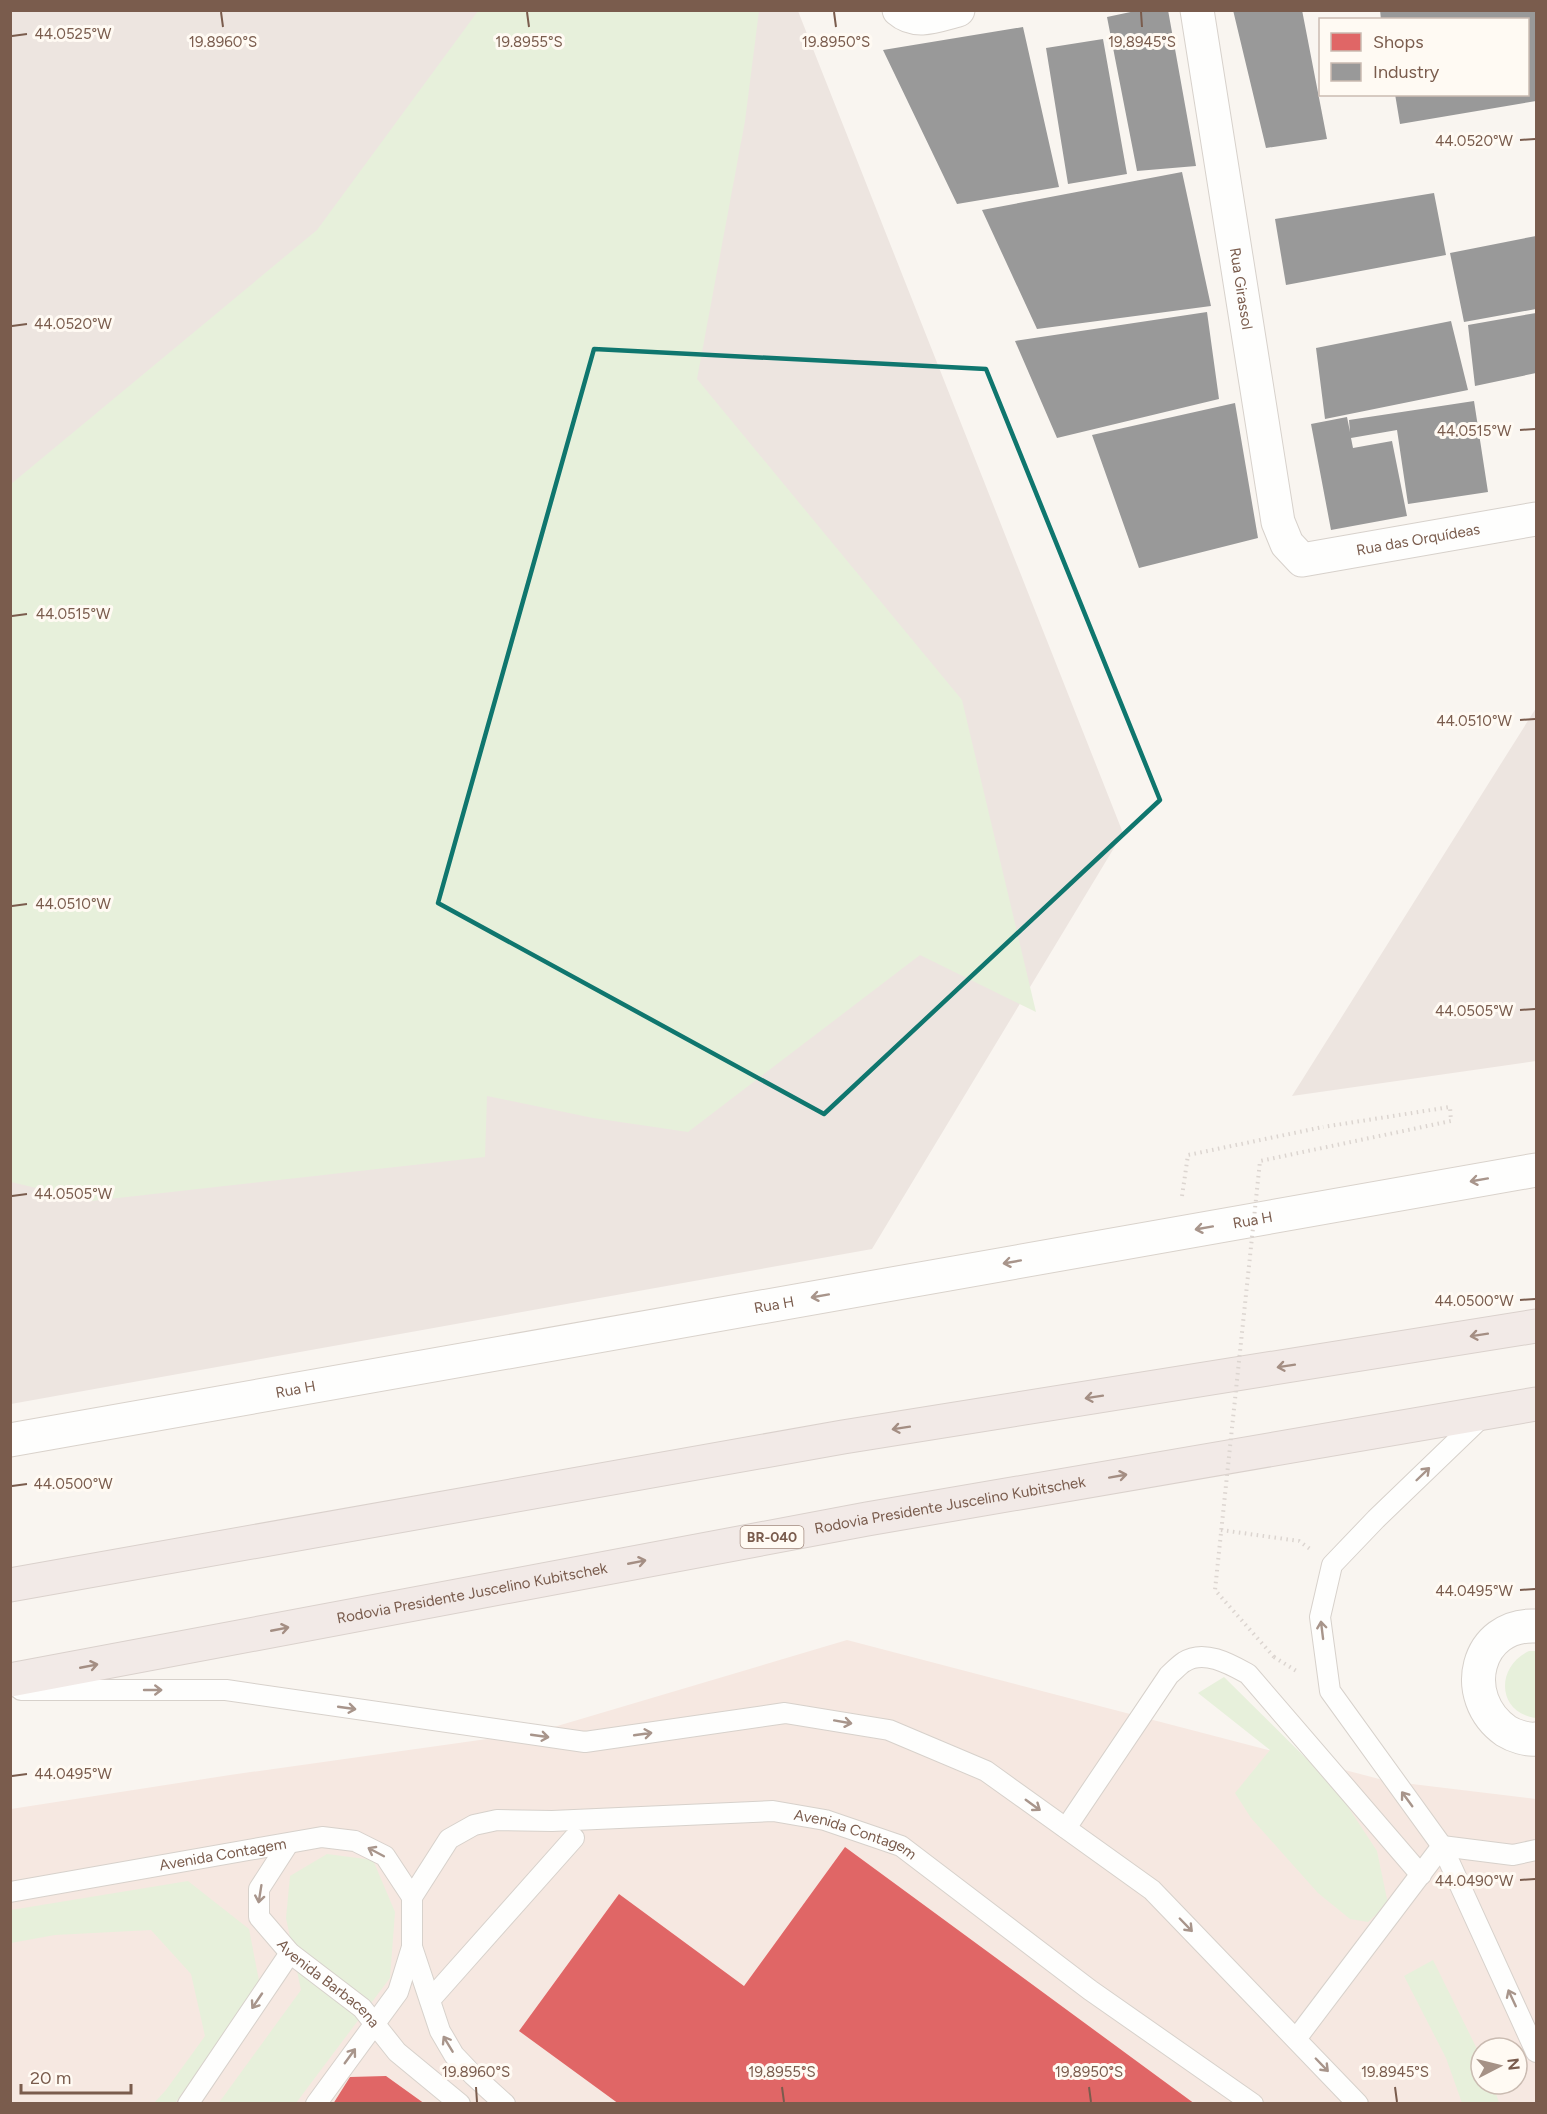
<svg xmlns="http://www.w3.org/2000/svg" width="1547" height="2114" viewBox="0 0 1547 2114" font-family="Figtree,sans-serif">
	<rect width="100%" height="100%" fill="#f9f5f0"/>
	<!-- commercial -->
	<path fill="#f6e8e1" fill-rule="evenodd" d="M847,1640L1387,1781L1536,1799V2103L11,2104V1809L230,1775L537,1732ZM1481,2048H1517V2084H1481Z"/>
	<!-- industrial -->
	<path fill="#ede5e0" d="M11,11H798L1123,833L872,1249L11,1404Z
		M1536,708V1061L1292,1096Z"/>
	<!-- green -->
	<path fill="#e7f0db" d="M478,11H759L745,121L697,379L962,700L1036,1012L920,955L688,1132L593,1118L487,1096L485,1157L91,1201L11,1182V484L317,230Z
		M1529,1651H1536V1718C1497,1713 1495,1667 1529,1651Z
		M1224,1677L1335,1787L1377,1851L1388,1904L1368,1922L1350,1919L1318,1893L1251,1818L1235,1793L1270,1750L1198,1693Z
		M327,1854L373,1860L395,1912L390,1978L296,2103L218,2104L301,1990L286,1918L290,1876Z
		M188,1881L249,1929L260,1986L175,2103H154L166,2090L205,2036L191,1974L151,1930L55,1935L11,1943V1910Z
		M1433,1960L1481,2057V2084H1493L1499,2103H1462L1446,2058L1404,1976Z"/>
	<!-- shops -->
	<path fill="#e06666" d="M845,1847L1195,2104H619L519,2031L619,1894L744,1986Z
		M386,2076L425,2104H333L350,2077Z"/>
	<!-- industry -->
	<path fill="#999" d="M1140,10H1168L1196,166L1137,171L1107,17Z
		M1233,10H1302L1327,139L1266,148Z
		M1380,10H1536V101L1400,124L1395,94H1528V20H1381Z
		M1023,27L1059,187L957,204L883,50Z
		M1103,39L1127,174L1068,184L1046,48Z
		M1182,172L1211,306L1037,329L982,210Z
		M1434,193L1446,255L1286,285L1275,219Z
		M1536,236V309L1464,322L1450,253Z
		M1207,312L1219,399L1057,438L1015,341Z
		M1536,313V373L1475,386L1468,325Z
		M1451,321L1468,390L1325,419L1316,348Z
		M1474,401L1488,492L1408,504L1397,430L1351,438L1353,448L1392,441L1407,516L1331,530L1311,424L1347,417L1350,432L1349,420Z
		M1235,403L1258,538L1139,568L1092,435Z"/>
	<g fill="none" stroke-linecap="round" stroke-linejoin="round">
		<defs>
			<g id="lane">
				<path d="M1484,1415L1376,1519L1332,1565L1320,1617L1330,1691L1442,1846L1536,2052"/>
				<path d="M21,1690H226L585,1742L785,1713L889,1730L986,1771L1152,1890L1358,2104"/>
				<path d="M1066,1828L1169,1675C1174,1671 1179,1665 1184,1662C1204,1649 1230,1664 1248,1674L1421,1875"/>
				<path id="s1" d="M288,1844L259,1889V1917L290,1953L362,2008L397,2052L460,2104"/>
				<path d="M1442,1846L1513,1855L1536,1850"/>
				<path id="s2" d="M10,1892L322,1837L355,1841L385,1856L412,1897V1947L398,1992L316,2104"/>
				<path id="s3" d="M412,1897L449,1839L474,1825L497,1820L552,1821L773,1811L825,1820L901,1846L1090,1990L1253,2104"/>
				<path d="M412,1947L440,2031L454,2055L473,2075L505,2104"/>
				<path d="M430,2000L574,1838"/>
				<path d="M1296,2039L1442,1846"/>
				<path d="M188,2104L290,1953"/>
			</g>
			<g id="street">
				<path d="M899,10C916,25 938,15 958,10"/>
				<path id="s4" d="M1197,10L1278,522L1287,544L1302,560L1536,519"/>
				<path d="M1536,1626C1476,1623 1458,1697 1506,1731C1514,1736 1527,1740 1536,1739"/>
			</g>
			<g id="secondary">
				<path id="s5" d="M10,1440L1536,1170"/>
			</g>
			<g id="highway">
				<path d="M10,1585L843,1437L1536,1326"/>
				<path id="s6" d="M10,1680L867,1519L1536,1404"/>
			</g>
		</defs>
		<!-- lane casing -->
		<use href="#lane" stroke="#d7d1cb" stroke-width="22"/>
		<!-- street casing -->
		<use href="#street" stroke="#d7d1cb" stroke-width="35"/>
		<!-- secondary casing -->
		<use href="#secondary" stroke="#d9d2cb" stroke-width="35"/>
		<!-- highway casing -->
		<use href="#highway" stroke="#dad1cc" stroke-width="35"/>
		<!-- path -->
		<path stroke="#dcd5d0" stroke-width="4" stroke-dasharray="1.5 4.5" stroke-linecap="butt" d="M1182,1196L1188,1155L1323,1127
			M1221,1530L1299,1541L1310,1549
			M1274,1657L1298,1672"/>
		<!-- lane -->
		<use href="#lane" stroke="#fefefd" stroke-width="20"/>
		<!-- street -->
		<use href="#street" stroke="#fefefd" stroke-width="33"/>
		<!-- secondary -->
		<use href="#secondary" stroke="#fefefd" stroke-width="33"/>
		<!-- highway -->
		<use href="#highway" stroke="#f2eae7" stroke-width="33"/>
		<!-- path-bridge -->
		<path stroke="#dcd5d0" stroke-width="4" stroke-dasharray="1.5 4.5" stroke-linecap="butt" d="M1274,1657L1215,1590L1260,1161L1451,1121L1450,1107L1323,1127"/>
	</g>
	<!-- one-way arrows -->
	<defs><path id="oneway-shaft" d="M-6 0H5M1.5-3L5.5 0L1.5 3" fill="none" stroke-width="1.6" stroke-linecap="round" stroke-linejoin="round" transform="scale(1.5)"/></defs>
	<g stroke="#a8958b">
		<use href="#oneway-shaft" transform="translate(1479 1180) rotate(170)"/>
		<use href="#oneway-shaft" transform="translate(1204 1228) rotate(170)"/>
		<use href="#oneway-shaft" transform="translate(1012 1262) rotate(170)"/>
		<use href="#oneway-shaft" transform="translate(820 1296) rotate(170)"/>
		<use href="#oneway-shaft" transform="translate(1423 1474) rotate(-44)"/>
		<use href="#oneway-shaft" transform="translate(1322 1630) rotate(-97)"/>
		<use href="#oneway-shaft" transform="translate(153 1690)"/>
		<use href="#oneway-shaft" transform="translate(347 1708) rotate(8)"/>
		<use href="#oneway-shaft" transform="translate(843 1722) rotate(10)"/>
		<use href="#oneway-shaft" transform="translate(643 1734) rotate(-8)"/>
		<use href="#oneway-shaft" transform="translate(540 1736) rotate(8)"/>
		<use href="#oneway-shaft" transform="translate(1407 1799) rotate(-126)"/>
		<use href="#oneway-shaft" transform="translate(1033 1805) rotate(36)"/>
		<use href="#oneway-shaft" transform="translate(376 1852) rotate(-152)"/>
		<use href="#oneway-shaft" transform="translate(260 1894) rotate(99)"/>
		<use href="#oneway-shaft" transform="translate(1186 1925) rotate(46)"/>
		<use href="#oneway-shaft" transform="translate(1512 1998) rotate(-115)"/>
		<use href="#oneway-shaft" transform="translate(257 2001) rotate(124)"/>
		<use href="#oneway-shaft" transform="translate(448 2044) rotate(-121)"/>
		<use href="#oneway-shaft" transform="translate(350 2056) rotate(-54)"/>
		<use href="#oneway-shaft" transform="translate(1322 2065) rotate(46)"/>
	</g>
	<g stroke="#a48e83">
		<use href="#oneway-shaft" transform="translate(1479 1335) rotate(171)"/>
		<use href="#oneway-shaft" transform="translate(1286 1366) rotate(171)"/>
		<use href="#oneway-shaft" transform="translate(1094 1397) rotate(171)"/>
		<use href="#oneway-shaft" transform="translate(901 1428) rotate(171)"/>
		<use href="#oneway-shaft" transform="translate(1118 1476) rotate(-10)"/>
		<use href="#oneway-shaft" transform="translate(637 1562) rotate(-11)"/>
		<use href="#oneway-shaft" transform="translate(280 1629) rotate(-11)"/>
		<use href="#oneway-shaft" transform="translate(89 1666) rotate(-11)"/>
	</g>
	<!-- marked area -->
	<path fill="none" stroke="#0f766e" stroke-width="4.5" stroke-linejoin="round" d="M594,349L986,369L1160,800L824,1114L438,903Z"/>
	<!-- ticks -->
	<path fill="none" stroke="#7a5c4d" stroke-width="2" d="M221,12L223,27M527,12L529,27M834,12L836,27M1141,12L1142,27M12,36L27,34M1520,140L1535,139M12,326L27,324M1520,430L1535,429M12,616L27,614M1520,720L1535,719M12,906L27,904M1520,1010L1535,1009M12,1196L27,1194M1520,1300L1535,1299M12,1486L27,1484M1520,1590L1535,1589M12,1776L27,1774M1520,1880L1535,1879M476,2087L477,2102M782,2087L784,2102M1089,2087L1091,2102M1395,2087L1397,2102"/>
	<g text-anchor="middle" stroke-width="6" stroke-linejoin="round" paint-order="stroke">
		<!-- shield labels -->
		<rect fill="#fffaf3" stroke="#a28b7f" stroke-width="1.5" x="740.5" y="1526" width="63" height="22" rx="4.5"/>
		<g font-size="14" font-weight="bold" fill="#7a5c4d">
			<text x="772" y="1542">BR-040</text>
		</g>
		<!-- street labels -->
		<g font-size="15" fill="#7a5c4d" stroke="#fffaf3">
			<text dy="5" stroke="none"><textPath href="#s4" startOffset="282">Rua Girassol</textPath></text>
			<text dy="5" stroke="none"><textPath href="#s4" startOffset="682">Rua das Orquídeas</textPath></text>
			<text dy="5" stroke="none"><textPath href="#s5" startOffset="1262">Rua H</textPath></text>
			<text dy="5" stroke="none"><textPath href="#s5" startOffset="776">Rua H</textPath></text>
			<text dy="5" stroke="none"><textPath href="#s5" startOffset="290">Rua H</textPath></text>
			<text dy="5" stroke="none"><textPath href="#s6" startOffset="956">Rodovia Presidente Juscelino Kubitschek</textPath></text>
			<text dy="5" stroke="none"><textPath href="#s6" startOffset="470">Rodovia Presidente Juscelino Kubitschek</textPath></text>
			<text dy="5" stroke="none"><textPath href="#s3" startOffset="483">Avenida Contagem</textPath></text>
			<text dy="5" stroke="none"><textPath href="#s2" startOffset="216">Avenida Contagem</textPath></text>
			<text dy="5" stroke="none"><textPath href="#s1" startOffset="178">Avenida Barbacena</textPath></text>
		</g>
	</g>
	<g font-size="15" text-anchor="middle" fill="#7a5c4d" stroke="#fffaf3" stroke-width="6" stroke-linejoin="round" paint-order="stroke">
		<text x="73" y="39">44.0525°W</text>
		<text x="223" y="47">19.8960°S</text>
		<text x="529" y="47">19.8955°S</text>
		<text x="836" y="47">19.8950°S</text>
		<text x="1142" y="47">19.8945°S</text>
		<text x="1474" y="146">44.0520°W</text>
		<text x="73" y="329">44.0520°W</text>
		<text x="1474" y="436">44.0515°W</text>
		<text x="73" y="619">44.0515°W</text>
		<text x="1474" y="726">44.0510°W</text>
		<text x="73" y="909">44.0510°W</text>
		<text x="1474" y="1016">44.0505°W</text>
		<text x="73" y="1199">44.0505°W</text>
		<text x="1474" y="1306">44.0500°W</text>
		<text x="73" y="1489">44.0500°W</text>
		<text x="1474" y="1596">44.0495°W</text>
		<text x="73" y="1779">44.0495°W</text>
		<text x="1474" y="1886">44.0490°W</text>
		<text x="476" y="2077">19.8960°S</text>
		<text x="782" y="2077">19.8955°S</text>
		<text x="1089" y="2077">19.8950°S</text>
		<text x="1395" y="2077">19.8945°S</text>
	</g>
	<!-- border -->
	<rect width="1547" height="2114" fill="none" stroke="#7a5c4d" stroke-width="24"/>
	<!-- legend -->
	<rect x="1319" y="18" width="210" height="78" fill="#fffaf3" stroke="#cabbb1" stroke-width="1.5"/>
	<rect x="1331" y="33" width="30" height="18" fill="#e06666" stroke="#cabbb1" stroke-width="1.5"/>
	<text x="1373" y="48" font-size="18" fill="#7a5c4d">Shops</text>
	<rect x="1331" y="63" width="30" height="18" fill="#999999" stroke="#cabbb1" stroke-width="1.5"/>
	<text x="1373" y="78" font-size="18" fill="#7a5c4d">Industry</text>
	<!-- north arrow -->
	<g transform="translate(1499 2066) rotate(83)"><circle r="28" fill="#fffaf3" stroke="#cabbb1" stroke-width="1.5"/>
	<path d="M0-4.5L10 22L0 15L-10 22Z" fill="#a69286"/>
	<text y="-9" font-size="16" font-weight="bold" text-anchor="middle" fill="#7a5c4d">N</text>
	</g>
	<!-- scale -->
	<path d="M21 2084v9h110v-9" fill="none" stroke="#7a5c4d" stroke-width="3"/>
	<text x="30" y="2084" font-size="18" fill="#7a5c4d" stroke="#fffaf3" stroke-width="4.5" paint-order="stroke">20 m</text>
</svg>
